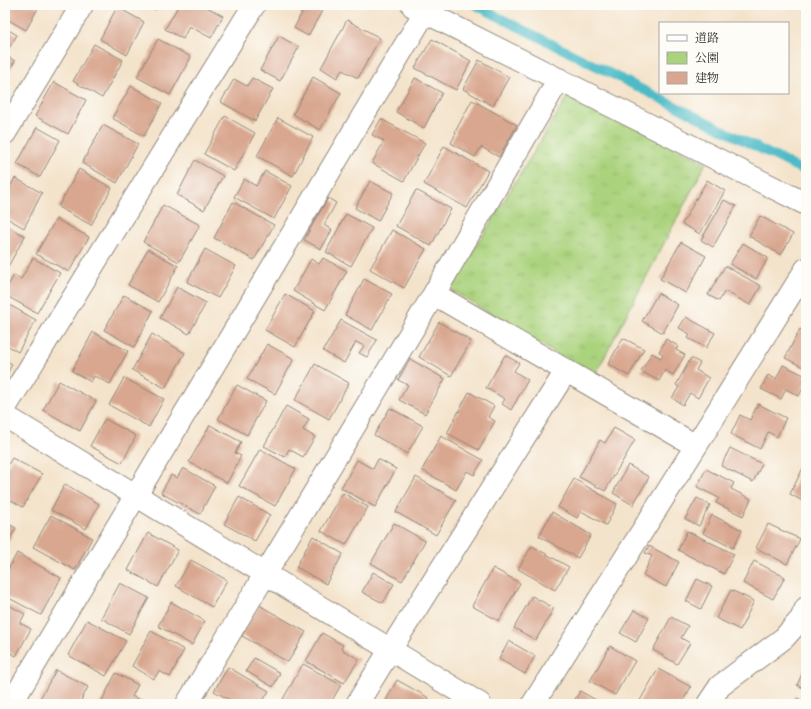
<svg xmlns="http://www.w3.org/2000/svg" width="811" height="709" viewBox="0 0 811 709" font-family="'Old Standard TT','Noto Serif JP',serif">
	<defs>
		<pattern id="park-tufts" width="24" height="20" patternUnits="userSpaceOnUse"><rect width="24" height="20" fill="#abd37e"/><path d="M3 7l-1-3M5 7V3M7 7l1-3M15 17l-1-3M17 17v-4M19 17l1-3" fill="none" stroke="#93b56d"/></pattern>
	</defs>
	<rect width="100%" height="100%" fill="#fdfcf7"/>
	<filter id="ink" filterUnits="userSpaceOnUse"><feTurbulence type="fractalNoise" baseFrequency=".025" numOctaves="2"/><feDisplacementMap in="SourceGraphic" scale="8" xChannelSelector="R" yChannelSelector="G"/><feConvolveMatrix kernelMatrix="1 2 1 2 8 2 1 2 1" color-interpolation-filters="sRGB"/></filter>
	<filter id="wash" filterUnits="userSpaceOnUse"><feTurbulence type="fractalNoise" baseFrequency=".012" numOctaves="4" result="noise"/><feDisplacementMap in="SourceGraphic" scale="16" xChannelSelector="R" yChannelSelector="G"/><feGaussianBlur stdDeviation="0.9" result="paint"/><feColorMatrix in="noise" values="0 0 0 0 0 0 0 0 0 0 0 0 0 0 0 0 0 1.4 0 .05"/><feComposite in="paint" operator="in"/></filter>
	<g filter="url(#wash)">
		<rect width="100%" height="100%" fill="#f4e3cb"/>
		<!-- park -->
		<path fill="url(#park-tufts)" stroke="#6b7f54" d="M570,93L706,163L594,377L450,289Z"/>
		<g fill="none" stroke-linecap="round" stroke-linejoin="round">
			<!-- stream -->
			<path stroke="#4ebbc7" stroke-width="9" d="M475,5L806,172"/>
		</g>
		<g id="blocks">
			<!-- building -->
			<path fill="#d9a790" d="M5,5H33L38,8L26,30L5,18Z
				M57,5H70L67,10Z
				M146,5H157L155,10Z
				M179,5H203L223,16L211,38L189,26L183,39L165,29Z
				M287,5H316L323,9L308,36L294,28L302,13Z
				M117,7L144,22L127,55L100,39Z
				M347,20L380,38L358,78L342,70L337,78L321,68Z
				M5,28L17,35L5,55Z
				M279,36L299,47L280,81L260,70Z
				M158,39L191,57L170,95L137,77Z
				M432,39L471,61L456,90L415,68Z
				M94,44L123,60L102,98L73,81Z
				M5,55L15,61L5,78Z
				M479,60L509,77L493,106L463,89Z
				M313,77L341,93L320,130L293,114Z
				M252,78L273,89L255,121L221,102L234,79L247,86Z
				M415,78L442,93L424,128L396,112Z
				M54,82L86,100L68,134L35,116Z
				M131,86L162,103L144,136L112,118Z
				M472,100L517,125L499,157L481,147L475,157L451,143L456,133L455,132Z
				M225,116L255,133L234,171L204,154Z
				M278,118L313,137L293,176L257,156Z
				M381,119L425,143L404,181L372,163L384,141L372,135Z
				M103,125L138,144L117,183L82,163Z
				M37,127L60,140L40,177L17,164Z
				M444,146L488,171L467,208L424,184Z
				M195,160L223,176L204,210L177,195Z
				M79,169L112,188L91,225L58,207Z
				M265,171L292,186L274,219L234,197L244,179L256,186Z
				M15,178L42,193L24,228L5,217V196Z
				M707,180L725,191L700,234L682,224Z
				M370,181L393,193L378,221L355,208Z
				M416,190L451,209L431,246L396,226Z
				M328,198L336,203L324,225L332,230L321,249L304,240Z
				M724,200L736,206L713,247L701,240Z
				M233,202L274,225L254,260L214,238Z
				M163,205L200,225L179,262L143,242Z
				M346,214L372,228L351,266L326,252Z
				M760,216L793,234L781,255L749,236Z
				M56,219L89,237L69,272L36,254Z
				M5,225L25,236L5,272Z
				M392,230L426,249L404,288L370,269Z
				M681,242L706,256L686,293L660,279Z
				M743,243L768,258L756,279L730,264Z
				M148,249L178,266L158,302L128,285Z
				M205,249L236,266L218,298L187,282Z
				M33,258L60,273L37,313L5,295V291L14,275L21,279Z
				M323,258L347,271L325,310L293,291L311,259L319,264Z
				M725,266L761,286L750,305L725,291L719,301L708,295Z
				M364,279L392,294L372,330L345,315Z
				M177,287L206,303L189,334L160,318Z
				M658,293L678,305L663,333L642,321Z
				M285,294L315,311L295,347L265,330Z
				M124,295L153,311L134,347L104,330Z
				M6,303L36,320L18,352L5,344V305Z
				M686,317L715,333L706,348L688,338L690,334L679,328Z
				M341,320L377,340L367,357L359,353L364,346L356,342L344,363L323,351Z
				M439,322L471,341L451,376L419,357Z
				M800,329L806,332L805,368L785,358Z
				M93,332L128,351L110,384L94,376L91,382L72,371Z
				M152,334L185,353L165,388L132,370Z
				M623,338L644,349L629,376L608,364Z
				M666,339L678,346L676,350L685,355L673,375L665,370L659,381L641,371L652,353L661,358L663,354L659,352Z
				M267,344L294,359L275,394L247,379Z
				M505,355L519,363L514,371L528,380L511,410L502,404L505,399L486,388Z
				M691,358L700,363L696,370L709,378L698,398L690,393L683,405L672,398L679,387L676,385Z
				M410,359L445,379L425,414L399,400L408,385L398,380Z
				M5,360L12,364L5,378Z
				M315,364L349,383L329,419L295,400Z
				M783,365L806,376V382L799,396L786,389L781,399L761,389L768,375L776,379Z
				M124,378L164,399L149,427L109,405Z
				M59,381L96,401L80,431L43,410Z
				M237,385L266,401L247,435L218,419Z
				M469,392L494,406L488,417L495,421L479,450L447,433Z
				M758,404L786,418L777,437L768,432L760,449L731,434L740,415L750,420Z
				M286,406L309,419L303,430L315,437L303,457L289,449L285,457L264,446Z
				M390,408L423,426L407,454L374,435Z
				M105,419L136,436L122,463L90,446Z
				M210,425L241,442L235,453L241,456L227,483L189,462Z
				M614,428L635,440L605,491L579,477L600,440L605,443Z
				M441,436L483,460L474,475L467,471L456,490L422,470Z
				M730,448L762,464L753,482L721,466Z
				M260,449L296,469L275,506L239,486Z
				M12,458L42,474L23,507L5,497V470Z
				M378,459L396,469L375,507L341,488L357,460L373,469Z
				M806,462V503L790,494Z
				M628,465L649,477L633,505L613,493Z
				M183,468L215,486L200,514L161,493L171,475L177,478Z
				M706,469L734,483L731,489L751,499L743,516L716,503L719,498L697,487Z
				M416,477L456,500L436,535L396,512Z
				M574,479L617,504L606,525L581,511L577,518L558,507Z
				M65,484L99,504L86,529L51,510Z
				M343,493L368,507L346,545L321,531Z
				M239,497L270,515L255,541L224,524Z
				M697,498L710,505L699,526L685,519Z
				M552,512L591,535L578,558L539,536Z
				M51,515L92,538L75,570L33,547Z
				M712,515L742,530L733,548L703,533Z
				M5,522L16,528L5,548Z
				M394,523L425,541L402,581L371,563Z
				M768,524L800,539L787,564L756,548Z
				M687,531L734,554L724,574L678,550Z
				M148,533L178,550L158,587L128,570Z
				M313,536L343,554L326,584L296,567Z
				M532,546L569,567L555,590L518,569Z
				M649,546L679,562L666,587L643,575L652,556L645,553Z
				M17,553L61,578L41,615L5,596V575Z
				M191,560L227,580L212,607L176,586Z
				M754,561L785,577L773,599L743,583Z
				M493,568L520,583L499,621L472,606Z
				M373,572L394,584L383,603L362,592Z
				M697,579L712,586L701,609L686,601Z
				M120,583L149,598L129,634L101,618Z
				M731,590L754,601L740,630L716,618Z
				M532,596L554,608L536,640L514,628Z
				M171,602L205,621L192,645L158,626Z
				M5,603L25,614L20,623L31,629L16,656L5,650Z
				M259,605L306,632L288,662L242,636Z
				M634,610L649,618L636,642L620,633Z
				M671,617L688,626L681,638L690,643L677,664L653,650Z
				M87,620L126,641L106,676L68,655Z
				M151,631L184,650L170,677L159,671L154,679L132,666Z
				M322,633L343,645L341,649L359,659L344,683L306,661Z
				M509,641L535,656L525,674L499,659Z
				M610,646L635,661L615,695L590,681Z
				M254,658L280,673L273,687L246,671Z
				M303,664L341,685L330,704H292L283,699Z
				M806,665V689L797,685Z
				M228,667L269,691L261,704H237L214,691Z
				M658,669L691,687L681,704H638Z
				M56,670L88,687L79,704H37Z
				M116,673L138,685L132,696L146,704H100Z
				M397,680L429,698L426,704H384Z
				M580,691L603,704H572Z
				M797,698L806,702V704H794Z"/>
		</g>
	</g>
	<g filter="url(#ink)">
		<use href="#blocks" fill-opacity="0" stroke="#90877b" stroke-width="1"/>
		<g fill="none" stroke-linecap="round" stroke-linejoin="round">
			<defs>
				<path id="street" d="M413,6L806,204
					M5,133L82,5
					M434,294L696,446
					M5,408L254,5
					M5,416L480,704
					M11,704L425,12
					M187,704L434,294L559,79
					M357,704L390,650L566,371
					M533,704L696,446L806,269
					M708,704L720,686L784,638L801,619L806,608"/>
			</defs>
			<!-- street casing -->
			<use href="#street" stroke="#90877b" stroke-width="24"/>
			<!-- street -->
			<use href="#street" stroke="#fff" stroke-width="22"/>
		</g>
	</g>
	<!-- margin -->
	<rect width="811" height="709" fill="none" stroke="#fdfcf7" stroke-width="20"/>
	<!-- legend -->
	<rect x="659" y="22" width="130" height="72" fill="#fdfcf7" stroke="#a9a8a5"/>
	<rect x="667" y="35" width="20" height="6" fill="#ffffff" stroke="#a9a8a5"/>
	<text x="695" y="42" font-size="12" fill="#2b2b2b">道路</text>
	<rect x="667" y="52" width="20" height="12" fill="url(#park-tufts)" stroke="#a9a8a5"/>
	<text x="695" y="62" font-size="12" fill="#2b2b2b">公園</text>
	<rect x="667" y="72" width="20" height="12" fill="#d9a790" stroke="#a9a8a5"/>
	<text x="695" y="82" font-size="12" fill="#2b2b2b">建物</text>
</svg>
